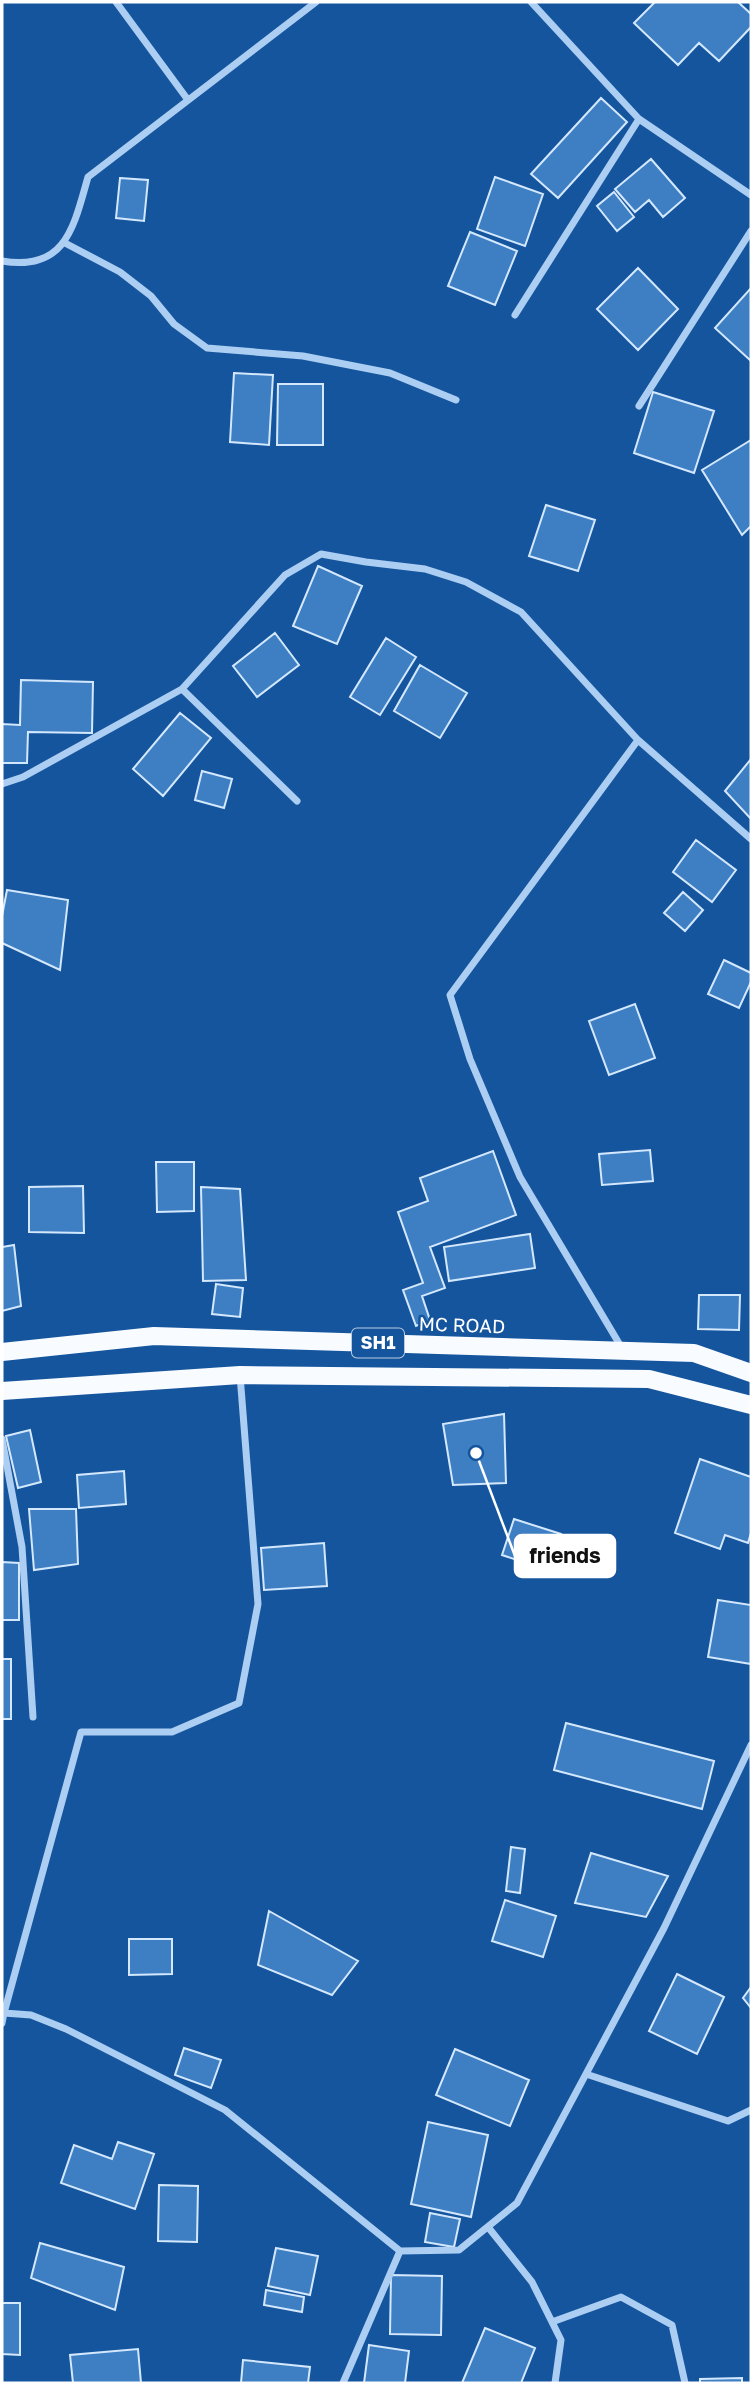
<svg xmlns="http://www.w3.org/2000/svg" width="753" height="2385" viewBox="0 0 753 2385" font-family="'Golos Text',sans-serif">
	<rect width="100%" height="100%" fill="#15559d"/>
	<!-- building -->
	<path fill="#3e7fc3" stroke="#d4e8fd" stroke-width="2" d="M655,2H738L751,14V27L719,61L699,43L678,65L634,23Z
		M601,98L627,122L558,198L531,174Z
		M651,159L685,198L663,217L649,200L635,212L615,189Z
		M495,177L543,194L525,246L477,229Z
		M120,178L148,180L144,221L116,218Z
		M614,192L634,217L617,231L597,206Z
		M470,232L517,251L495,305L448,286Z
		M638,268L678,309L638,350L597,309Z
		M751,288V361L715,328Z
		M234,373L273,375L269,445L230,442Z
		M278,384H323V445H277Z
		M653,392L714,411L694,473L634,453Z
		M751,440V526L742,535L702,470Z
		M546,505L595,520L578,571L529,556Z
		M318,566L362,586L337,644L293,626Z
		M275,633L299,665L257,697L233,666Z
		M386,638L416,657L380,715L350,697Z
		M420,665L467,693L440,738L394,711Z
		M21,680L93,682L92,733L28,732L27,763H2V724L20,725Z
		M180,713L211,738L163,796L133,769Z
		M751,759V819L725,791Z
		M202,771L232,779L224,808L195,800Z
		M696,840L736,870L712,902L673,872Z
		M7,890L68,900L60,970L2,943V916Z
		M683,892L703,910L685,931L664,913Z
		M724,960L751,973V982L739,1008L708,994Z
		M635,1004L655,1058L609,1075L589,1021Z
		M650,1150L653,1181L602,1185L599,1154Z
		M493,1151L516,1215L430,1247L445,1288L422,1296L430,1320L416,1326L403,1290L423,1283L398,1212L428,1201L420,1178Z
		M156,1162H194V1211L157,1212Z
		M83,1186L84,1233L29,1232V1187Z
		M201,1187L240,1189L246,1280L203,1281Z
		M530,1234L535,1268L449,1281L444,1247Z
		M14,1245L21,1306L2,1311V1247Z
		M216,1284L243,1288L240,1317L212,1314Z
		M699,1295H740L739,1330L698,1329Z
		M504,1414L506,1483L453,1485L443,1424Z
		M30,1430L41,1482L18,1488L6,1436Z
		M700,1459L751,1477V1533L748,1543L725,1535L720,1549L675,1533Z
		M124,1471L126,1504L79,1508L77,1475Z
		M29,1509H76L78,1564L34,1570Z
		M514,1519L561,1534L550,1571L502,1555Z
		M324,1543L327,1586L264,1590L261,1548Z
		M2,1562L19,1563V1620H2Z
		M718,1600L751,1605V1664L708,1657Z
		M2,1659H11V1719H2Z
		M566,1723L714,1761L702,1809L554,1770Z
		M511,1847L525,1849L520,1893L506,1891Z
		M591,1853L668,1876L646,1917L575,1903Z
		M505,1900L556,1916L543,1957L492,1941Z
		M269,1911L358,1961L332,1995L258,1965Z
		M129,1939H172V1974L129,1975Z
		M677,1974L724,1997L697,2054L649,2031Z
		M751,1987V2008L743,1998Z
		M184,2048L221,2060L211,2088L175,2075Z
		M455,2049L529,2080L510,2126L436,2095Z
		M428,2122L488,2135L471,2217L411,2204Z
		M118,2142L154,2154L135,2209L61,2183L74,2145L112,2159Z
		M159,2185L198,2186L197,2242L158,2241Z
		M430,2213L460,2219L454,2247L425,2242Z
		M40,2243L124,2267L115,2310L31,2278Z
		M276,2248L318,2256L310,2295L268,2286Z
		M391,2275L442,2276L441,2335L390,2334Z
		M266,2290L304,2297L302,2312L264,2305Z
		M2,2303H20V2355L2,2354Z
		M485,2328L535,2348L521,2383H462Z
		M369,2345L409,2351L405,2383H364Z
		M138,2349L141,2383H73L70,2355Z
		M243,2360L310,2367L308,2383H241Z
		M742,2378V2383H700V2379Z"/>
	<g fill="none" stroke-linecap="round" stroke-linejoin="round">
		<!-- minor -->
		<path stroke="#accef3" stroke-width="7" d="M116,2L188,100
			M531,2L639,119L751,195
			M65,243L120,272L151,296L174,324L207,348L303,356L390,373L456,400
			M2,261C66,272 74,226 88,177L316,2
			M515,315L639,119
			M639,406L751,231
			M182,689L297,801
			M2,784L23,777L182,689L285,575L321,554L366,562L425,569L466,582L521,612L638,740L751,839
			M623,1350L520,1177L470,1059L450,995L638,740
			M2,1439L22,1547L33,1717
			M4,2013L81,1732H172L239,1703L258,1604L240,1375
			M2,2023L4,2013L31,2015L66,2029L225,2110L400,2251L459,2250L517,2203L664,1928L751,1745
			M586,2074L728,2121L751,2110
			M488,2227L532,2282L561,2340L555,2383
			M552,2322L621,2297L672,2325L685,2383
			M343,2383L400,2251"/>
		<!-- primary -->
		<path stroke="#f8fbff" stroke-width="18" d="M2,1352L154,1336L694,1353L751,1373
			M2,1391L240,1375L649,1379L751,1405"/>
	</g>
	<g text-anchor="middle" stroke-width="5" stroke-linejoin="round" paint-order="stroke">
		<!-- shield labels -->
		<rect fill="#15559d" stroke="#b9cce2" stroke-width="2" x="352" y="1328.5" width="52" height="29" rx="5"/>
		<g font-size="18" font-weight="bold" fill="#fff">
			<text x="378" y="1349">SH1</text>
		</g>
		<!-- street labels -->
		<g font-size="19" fill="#fff" stroke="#15559d">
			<text transform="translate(462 1325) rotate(2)" y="7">MC ROAD</text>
		</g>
	</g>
	<!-- callouts -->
	<path fill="none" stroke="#fff" stroke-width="2.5" d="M476 1453L515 1556"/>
	<circle fill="#fff" stroke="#15559d" stroke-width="2.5" cx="476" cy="1453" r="7"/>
	<rect fill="#fff" stroke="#fff" stroke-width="2.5" x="515" y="1535" width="100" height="42" rx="7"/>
	<g font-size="21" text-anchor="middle" font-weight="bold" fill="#111">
		<text x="565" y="1563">friends</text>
	</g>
	<!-- border -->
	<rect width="753" height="2385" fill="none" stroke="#ffffff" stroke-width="7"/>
</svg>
